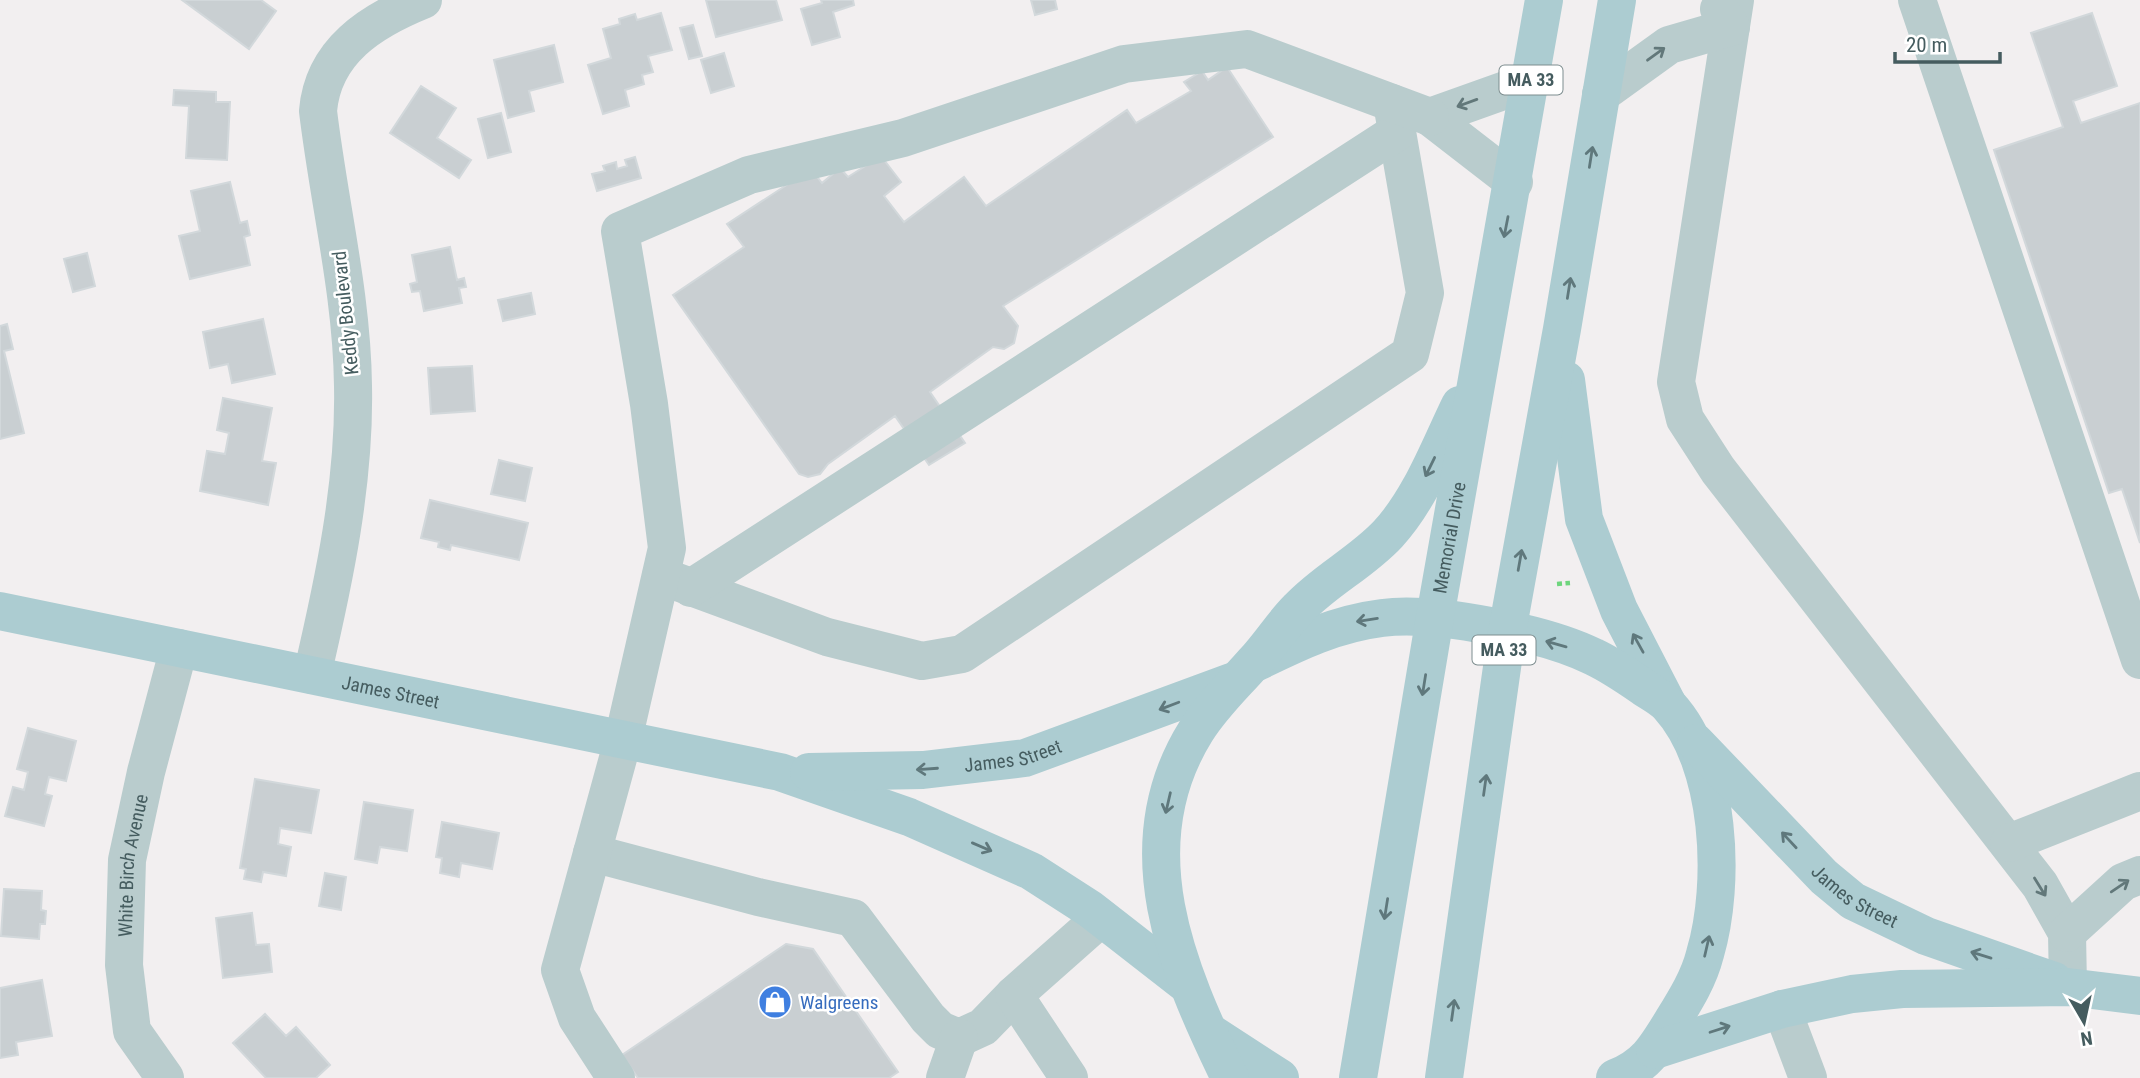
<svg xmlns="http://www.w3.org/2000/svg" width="2140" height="1078" viewBox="0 0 2140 1078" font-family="'Roboto Condensed',sans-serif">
	<rect width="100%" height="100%" fill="#f2eff0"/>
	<!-- building -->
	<path fill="#c9cfd2" stroke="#d2d8db" stroke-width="2" d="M182,0H261L276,11L249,49Z
		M706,0H776L782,20L716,37Z
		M821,0H853L854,5L833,12L840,37L812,45L801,9L822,3Z
		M1031,0H1055L1057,9L1035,15Z
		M661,13L672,50L648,56L653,72L642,75L644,84L625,90L629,106L603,114L588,65L611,58L603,29L620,24L619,19L635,14L637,20Z
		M2092,13L2117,86L2073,101L2081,123L2140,103V543L2122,489L2109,493L1994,150L2063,127L2031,33Z
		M693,25L702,56L689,59L680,28Z
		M554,45L563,82L529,91L534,111L508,118L494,60Z
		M724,53L734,86L711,93L701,60Z
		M1227,67L1273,137L1003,306L1018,326L1014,343L1004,349L993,347L930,392L965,443L929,465L895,416L828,464L820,474L808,477L799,474L673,295L744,247L727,224L811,169L822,183L840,168L848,177L881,156L901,182L884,196L904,222L964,177L986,206L1127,110L1136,123L1191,91L1184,82L1202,71L1208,80Z
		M421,86L456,108L437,138L471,160L459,178L390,133Z
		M174,90L216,92V102H230L227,160L186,158L189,106L173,105Z
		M501,113L511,152L488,158L478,119Z
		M635,157L641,178L597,191L592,174L605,171L603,166L616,162L617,169L627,166L625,160Z
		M230,182L240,223L247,221L250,235L244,237L250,265L190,279L179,236L200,231L191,191Z
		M450,247L457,280L464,278L466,287L459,288L462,303L424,311L420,291L412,292L410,284L417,282L412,255Z
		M87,253L95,286L73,292L64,259Z
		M531,293L535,314L503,321L498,300Z
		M263,319L275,374L232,383L228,364L210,368L203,332Z
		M7,324L13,349L4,351L24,433L0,439V326Z
		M472,366L475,411L431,414L428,368Z
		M223,398L272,408L262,461L276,463L268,505L200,491L207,451L225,454L229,433L217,430Z
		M499,460L532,468L525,501L491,494Z
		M430,500L528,523L519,560L451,545L450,550L438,547L439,542L421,538Z
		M28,728L76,741L66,781L49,777L45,794L52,796L44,826L5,816L13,787L24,790L28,772L17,769Z
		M255,779L319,790L311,833L280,828L278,844L291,847L286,876L263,872L261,882L244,879L246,869L240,868Z
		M364,802L413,810L407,851L380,847L377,863L355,859Z
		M442,822L499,833L492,869L461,863L459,877L440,873L442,858L436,857Z
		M325,873L346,877L341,910L319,906Z
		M4,889L42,891L41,910L46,911L45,924H40L39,939L1,936Z
		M252,913L256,945L269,944L272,972L223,978L216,918Z
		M786,944L813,949L898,1072L889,1078H638L622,1055Z
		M42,980L52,1036L16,1042L18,1055L0,1058V988Z
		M265,1014L286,1036L296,1027L330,1065L316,1078H266L233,1043Z"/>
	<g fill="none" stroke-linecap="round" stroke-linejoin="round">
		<!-- path -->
		<path stroke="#6ed57d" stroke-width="4.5" stroke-dasharray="5 3.5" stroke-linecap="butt" d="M1557,584L1570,583"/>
		<!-- minor -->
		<g stroke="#b9cccd" stroke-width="38">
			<path d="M1735,0L1676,382L1685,419L1718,470L2040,885L2067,933L2068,987"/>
			<path d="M1917,0L2140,660"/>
			<path d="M1601,94L1669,45L1731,27L1719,9"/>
			<path d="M1514,182L1430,117L1531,81"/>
			<path d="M661,576L827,637L922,661L962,654L1410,354L1425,293L1392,103"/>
			<path d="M691,588L1397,132"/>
			<path d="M312,675C334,581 355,483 353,386C352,294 329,203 318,111C323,51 371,21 423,0"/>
			<path d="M2009,843L2140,791"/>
			<path d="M592,853L758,897L853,918L928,1018L940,1030L959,1038L983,1027L1014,995L1101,918"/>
			<path d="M2067,933L2123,882L2140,875"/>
			<path d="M1014,995L1069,1078"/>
			<path d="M1782,1009L1808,1078"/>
			<path id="s1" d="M165,1078L132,1031L124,965L127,860L146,772L179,648"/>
			<path d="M616,1078L577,1018L560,970L623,740L667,548L649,404L620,231L749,175L903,138L1124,64L1247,49L1430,117"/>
			<path d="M945,1078L959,1038"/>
		</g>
		<!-- major -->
		<g stroke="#acccd1" stroke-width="38">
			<path d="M1566,380L1584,519L1619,610L1667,703"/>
			<path id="s2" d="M0,611L780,772L909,817L1031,871L1090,909L1185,983"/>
			<path d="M1253,664C1296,643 1334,624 1382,618C1435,611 1546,633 1594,657C1611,665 1627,676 1643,687C1651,693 1662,698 1669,706C1721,763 1726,883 1705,954C1699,978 1686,999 1673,1020C1656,1048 1646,1066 1615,1078"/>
			<path id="s3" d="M1696,743L1824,877L1853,901L1926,936L2054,981"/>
			<path id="s4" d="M809,772L923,770L1025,758L1231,682"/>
			<path d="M1209,1032L1280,1078"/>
			<path d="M1655,1050L1782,1009L1852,994L1902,989L2068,987L2140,996"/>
			<path d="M1230,1078C1177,969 1124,846 1196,731C1213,704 1234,685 1254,662C1270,645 1282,625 1298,609C1325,580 1361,563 1388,534C1421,498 1439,448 1460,405"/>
			<path id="s5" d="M1358,1078L1435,617L1544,0"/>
			<path d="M1444,1078L1507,632L1562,329L1617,0"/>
		</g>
	</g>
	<!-- one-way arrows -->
	<defs><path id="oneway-shaft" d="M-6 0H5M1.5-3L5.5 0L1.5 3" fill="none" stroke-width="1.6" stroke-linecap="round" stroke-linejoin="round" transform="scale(1.75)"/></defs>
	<g stroke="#62787a">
		<use href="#oneway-shaft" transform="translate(1656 54) rotate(-36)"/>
		<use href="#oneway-shaft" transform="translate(1467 103) rotate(160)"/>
		<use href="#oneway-shaft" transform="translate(2120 886) rotate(-34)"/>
		<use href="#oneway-shaft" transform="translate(2040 887) rotate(58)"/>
	</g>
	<g stroke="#5f787c">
		<use href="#oneway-shaft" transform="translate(1591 157) rotate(-81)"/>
		<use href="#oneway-shaft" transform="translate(1506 227) rotate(101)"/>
		<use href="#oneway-shaft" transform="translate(1569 288) rotate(-81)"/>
		<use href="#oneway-shaft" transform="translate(1430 467) rotate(116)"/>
		<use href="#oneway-shaft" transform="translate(1520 560) rotate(-80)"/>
		<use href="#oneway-shaft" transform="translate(1367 620) rotate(171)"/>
		<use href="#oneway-shaft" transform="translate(1638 643) rotate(-119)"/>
		<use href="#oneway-shaft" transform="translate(1556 644) rotate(-164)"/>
		<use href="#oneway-shaft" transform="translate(1424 685) rotate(99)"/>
		<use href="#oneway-shaft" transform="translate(1169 706) rotate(159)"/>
		<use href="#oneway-shaft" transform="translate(927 769) rotate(176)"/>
		<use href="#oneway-shaft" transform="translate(1485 785) rotate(-82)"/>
		<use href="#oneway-shaft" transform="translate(1168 803) rotate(103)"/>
		<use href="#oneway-shaft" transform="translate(1789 840) rotate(-133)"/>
		<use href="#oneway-shaft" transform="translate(982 847) rotate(23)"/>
		<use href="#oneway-shaft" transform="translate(1386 909) rotate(99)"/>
		<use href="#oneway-shaft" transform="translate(1707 946) rotate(-77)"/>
		<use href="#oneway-shaft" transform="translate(1981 955) rotate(-163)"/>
		<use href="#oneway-shaft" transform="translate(1453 1010) rotate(-82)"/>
		<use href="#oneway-shaft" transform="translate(1720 1029) rotate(-18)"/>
	</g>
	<!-- icons -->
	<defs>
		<symbol id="shop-disc" viewBox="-11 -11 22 22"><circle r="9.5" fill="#3f7fe0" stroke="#fff"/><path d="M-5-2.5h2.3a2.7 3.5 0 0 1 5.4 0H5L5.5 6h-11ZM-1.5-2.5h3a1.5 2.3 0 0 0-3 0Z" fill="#fff"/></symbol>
	</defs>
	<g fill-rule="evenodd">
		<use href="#shop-disc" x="756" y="983" width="38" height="38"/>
	</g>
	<g text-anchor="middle" stroke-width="5" stroke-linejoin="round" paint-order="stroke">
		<!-- shield labels -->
		<g fill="#fff" stroke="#7d8d8f" stroke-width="2">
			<rect x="1499.5" y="65.5" width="63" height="29" rx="5"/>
			<rect x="1472.5" y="635.5" width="63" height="29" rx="5"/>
		</g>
		<g font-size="18" font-weight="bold" fill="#455c5f">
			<text x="1531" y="86">MA 33</text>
			<text x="1504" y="656">MA 33</text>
		</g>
		<!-- street labels -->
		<g font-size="19" fill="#455c5f" stroke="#fff">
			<text transform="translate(345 313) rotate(-96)" y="7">Keddy Boulevard</text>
			<text dy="7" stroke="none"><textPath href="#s5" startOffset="548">Memorial Drive</textPath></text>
			<text dy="7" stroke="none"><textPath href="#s2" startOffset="399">James Street</textPath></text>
			<text dy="7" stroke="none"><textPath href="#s4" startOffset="205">James Street</textPath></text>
			<text dy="7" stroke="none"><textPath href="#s1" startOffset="224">White Birch Avenue</textPath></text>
			<text dy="7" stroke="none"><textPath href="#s3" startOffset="222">James Street</textPath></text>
		</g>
		<!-- shop labels -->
		<g font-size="19" fill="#366cbe" stroke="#fff" text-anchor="start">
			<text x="800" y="1009">Walgreens</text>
		</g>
	</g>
	<!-- north arrow -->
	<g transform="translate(2084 1022) rotate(171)" stroke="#ffffff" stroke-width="5" paint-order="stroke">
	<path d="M0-5L12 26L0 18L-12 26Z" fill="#455c5f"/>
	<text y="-10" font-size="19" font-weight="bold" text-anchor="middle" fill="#455c5f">N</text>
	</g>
	<!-- scale -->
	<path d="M1895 52v10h105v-10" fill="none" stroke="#455c5f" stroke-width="3.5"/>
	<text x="1906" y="52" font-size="21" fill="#455c5f" stroke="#ffffff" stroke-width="5" paint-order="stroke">20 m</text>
</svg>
